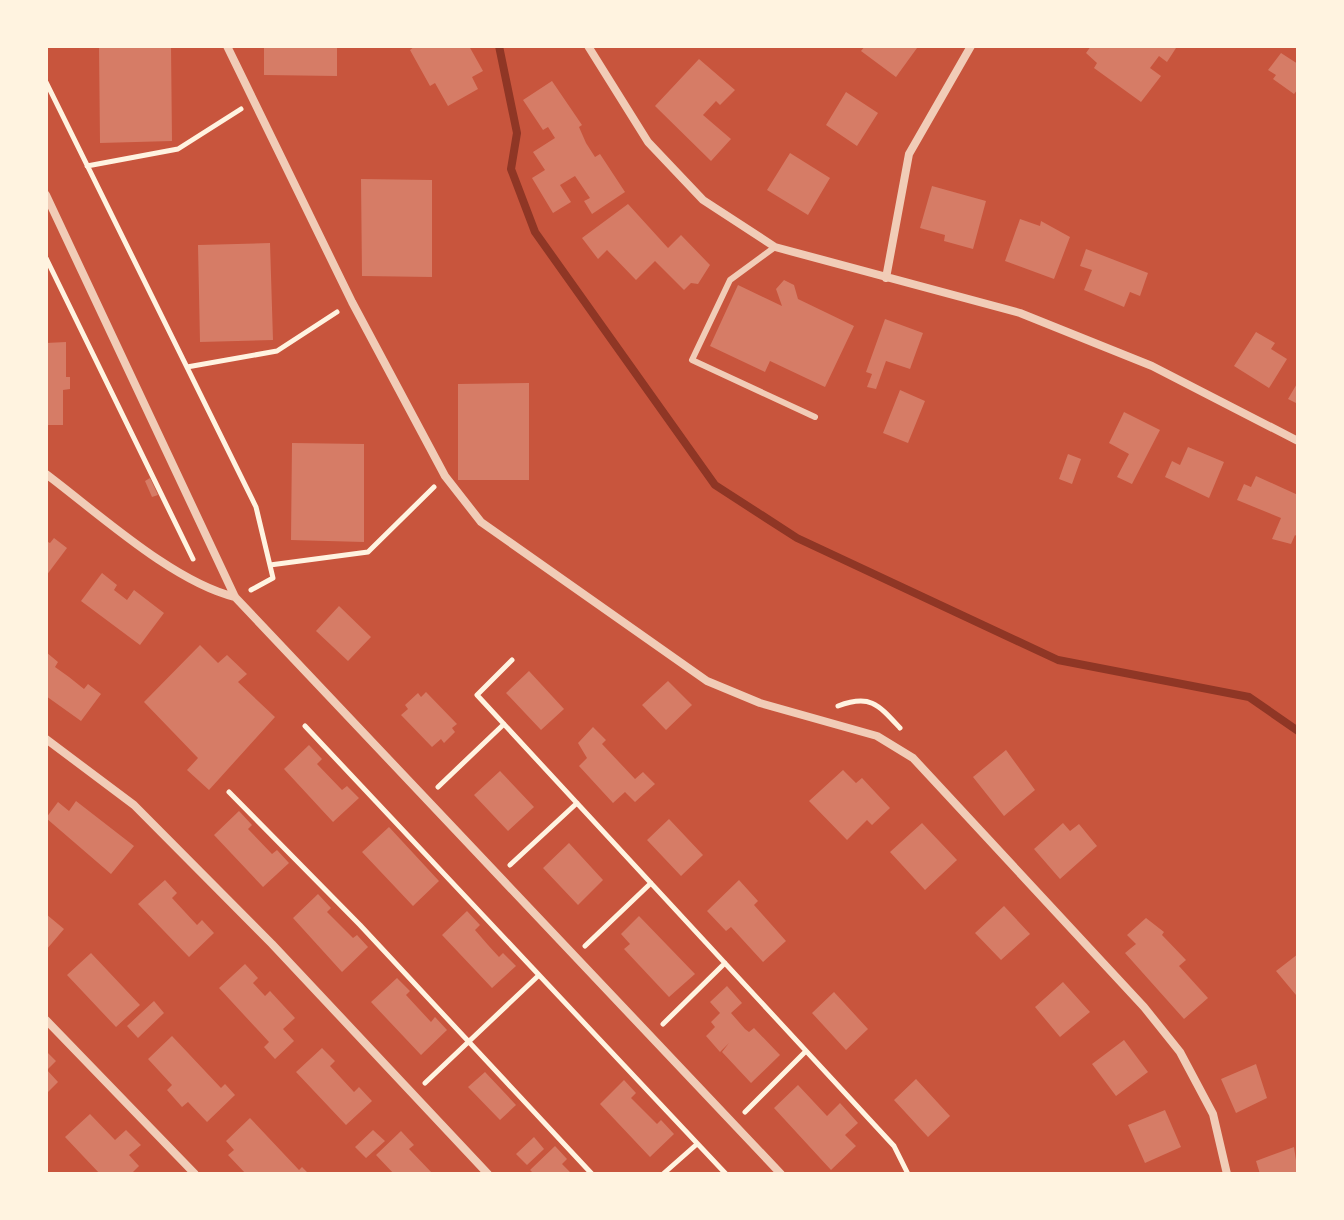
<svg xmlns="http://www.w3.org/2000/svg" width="1344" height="1220" viewBox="0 0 1344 1220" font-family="'Fira Sans Condensed',sans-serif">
	<rect width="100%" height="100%" fill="#c8553d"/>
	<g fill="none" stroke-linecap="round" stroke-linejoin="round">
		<!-- stream -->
		<path stroke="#8f3625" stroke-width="8" d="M499,46L517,133L511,169L535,232L715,485L797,538L1058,660L1249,697L1298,731"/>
	</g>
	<!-- building -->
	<path fill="#d67c66" d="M99,46H171L172,141L100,143Z
		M264,46H337V76L264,75Z
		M415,46H469L483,71L472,77L478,89L448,106L435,83L430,86L410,50Z
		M865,46H914L917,48L896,77L861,51Z
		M1091,46H1173L1176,48L1167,62L1159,56L1150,68L1161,76L1141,102L1094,68L1097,63L1086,53Z
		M1281,53L1298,64V89L1294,94L1273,79L1276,75L1268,70Z
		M699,59L735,90L720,105L716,101L703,115L731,139L711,161L655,106Z
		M552,81L582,125L579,127L586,143L595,157L600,154L625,192L592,214L584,201L590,198L575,176L560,185L571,202L553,213L532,178L545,170L533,152L555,138L548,127L543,130L523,100Z
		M846,92L878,113L857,146L826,125Z
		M790,153L830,178L808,215L767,190Z
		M361,179L432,180V277L362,276Z
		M932,186L986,201L973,249L944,241L945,235L920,228Z
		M628,204L668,248L681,235L710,265L698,284L691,283L684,290L655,261L636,280L607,250L598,259L582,238Z
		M1020,219L1040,226L1041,221L1070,237L1054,279L1005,261Z
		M270,243L273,340L200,342L198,245Z
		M1086,249L1148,273L1140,296L1130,292L1124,307L1084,290L1092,270L1080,266Z
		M784,280L794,285L798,299L854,326L825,387L770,361L765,372L710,346L738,285L782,306L776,289Z
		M885,319L923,333L910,369L886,361L876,389L867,387L872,374L866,372Z
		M1256,332L1275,343L1271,349L1287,359L1269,388L1234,366Z
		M66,342V377H70V389L63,390V425H46V343Z
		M1298,382V404L1288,399Z
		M529,383V480H458V384Z
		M900,390L925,401L908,443L883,433Z
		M1124,412L1160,430L1132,484L1117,477L1129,454L1109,443Z
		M292,443L364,444V542L291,540Z
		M1188,447L1224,462L1209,498L1165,477L1172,461L1180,465Z
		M1068,454L1081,459L1072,484L1059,479Z
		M1256,476L1298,495V537L1295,535L1291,544L1272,539L1281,518L1237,500L1244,484L1251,487Z
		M150,478L158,495L152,497L145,481Z
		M54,538L67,548L46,576V541L50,543Z
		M102,573L117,585L114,590L127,600L134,590L164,613L140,645L81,601Z
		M339,606L371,637L348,661L316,631Z
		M200,645L218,663L227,655L247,674L238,682L275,717L209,790L187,770L198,758L144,702Z
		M46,652L58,662L55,667L69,677L84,689L88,684L101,694L81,721L46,696Z
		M529,671L564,709L541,730L506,693Z
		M668,681L692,705L666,730L642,705Z
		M426,692L457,724L452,728L455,732L444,743L441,739L432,747L401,715L408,709L405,705L418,693L421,697Z
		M593,727L606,740L602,744L635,779L643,772L655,784L635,802L625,792L613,803L579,766L587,758L578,743Z
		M309,745L322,759L317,764L342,790L347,786L359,798L333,822L284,769Z
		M1006,750L1035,790L1004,816L973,777Z
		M843,770L856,783L862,778L890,808L872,825L867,820L847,840L809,801Z
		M500,771L534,807L508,831L474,795Z
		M76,801L134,846L111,874L46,818L58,802L69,811Z
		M239,811L252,825L248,829L272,854L277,850L289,863L263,887L214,835Z
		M669,819L703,855L681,876L647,840Z
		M922,823L957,860L925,890L890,852Z
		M1063,823L1070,831L1079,824L1097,846L1060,879L1034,849Z
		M389,827L439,881L413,906L362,852Z
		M569,843L603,880L578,905L543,868Z
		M165,880L177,893L172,898L197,925L202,920L214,933L189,957L138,904Z
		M739,880L758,901L754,905L786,941L763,962L731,927L726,931L707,911Z
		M318,894L331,908L327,912L353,938L357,935L368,947L342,972L293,918Z
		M1004,906L1030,934L1001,960L975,933Z
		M467,911L480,925L475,930L488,945L499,957L503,953L516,966L492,988L442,935Z
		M46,914L64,929L46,950Z
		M639,916L695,974L669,997L624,949L630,944L621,934Z
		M1146,918L1164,932L1162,935L1186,960L1179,966L1208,998L1184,1019L1125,953L1136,944L1127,935Z
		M91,953L140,1005L116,1027L67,975Z
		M1298,954V993L1296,995L1276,971Z
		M245,964L258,978L253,983L265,996L270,991L295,1018L283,1029L294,1041L275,1059L264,1047L269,1042L219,988Z
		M397,978L410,991L406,995L418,1008L431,1022L435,1017L447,1030L421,1055L371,1002Z
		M1063,982L1090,1012L1060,1037L1035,1007Z
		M727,986L742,1003L731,1013L745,1029L749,1032L754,1028L780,1055L751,1083L722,1052L729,1043L720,1052L706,1036L715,1027L711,1022L720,1013L710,1002Z
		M834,992L868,1029L846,1050L812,1013Z
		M154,1001L164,1013L138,1038L127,1026Z
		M172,1036L221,1088L225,1084L235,1095L207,1122L188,1102L182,1107L167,1090L172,1085L148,1059Z
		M1124,1040L1148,1072L1116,1096L1092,1064Z
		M322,1048L335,1061L330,1066L354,1092L359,1087L372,1101L346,1125L296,1072Z
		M46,1051L56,1061L47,1070L58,1082L46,1094Z
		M1256,1064L1267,1098L1236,1113L1221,1079Z
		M485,1072L516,1105L500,1120L468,1087Z
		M916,1079L950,1116L928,1137L894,1100Z
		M624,1080L636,1093L631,1098L657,1124L661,1120L674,1134L650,1157L600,1104Z
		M798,1085L827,1116L840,1103L858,1123L845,1135L856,1146L831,1170L774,1108Z
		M1165,1110L1181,1147L1145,1163L1128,1125Z
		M90,1114L115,1140L126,1130L141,1145L129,1155L139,1166L131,1174H100L65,1137Z
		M250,1118L299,1170L302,1167L309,1174H246L228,1155L234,1150L226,1141Z
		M373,1130L385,1141L366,1158L355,1147Z
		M401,1131L414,1145L409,1149L433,1174H394L376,1155Z
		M534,1137L544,1149L527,1165L516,1154Z
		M555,1146L567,1159L562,1164L572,1174H534L530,1170Z
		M1294,1147L1298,1174H1260L1256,1161Z"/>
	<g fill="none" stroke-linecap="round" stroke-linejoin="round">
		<!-- path -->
		<path stroke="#fff3e0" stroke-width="5" d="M46,82L256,507L273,578L251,590
			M87,166L178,149L241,109
			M46,258L193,559
			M187,367L277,351L337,312
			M270,565L368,552L434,487
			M512,660L477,695L894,1146L908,1174
			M838,706C870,694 878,704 900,728
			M305,726L726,1174
			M438,787L504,724
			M229,792L360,925L592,1174
			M510,865L577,803
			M585,946L651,883
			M663,1024L725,963
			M425,1083L538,976
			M745,1112L806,1051
			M663,1174L697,1144"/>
		<!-- service -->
		<path stroke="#f1ccb7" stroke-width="6" d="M775,247L730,280L692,360L815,417"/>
		<!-- minor -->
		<path stroke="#f1ccb7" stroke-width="8" d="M227,46L352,302L445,476L481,522L707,681L760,703L877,736L913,758L1144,1007L1180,1052L1213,1114L1227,1174
			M588,46L648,142L703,200L775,247L1020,313L1152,366L1298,441
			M46,195L235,597L781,1174
			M886,278L909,154L971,46
			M46,474C98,513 173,582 235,597
			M46,739L134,805L272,944L488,1174
			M46,1020L195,1174"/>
	</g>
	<!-- border -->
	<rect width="1344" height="1220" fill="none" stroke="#fff3e0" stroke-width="96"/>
</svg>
